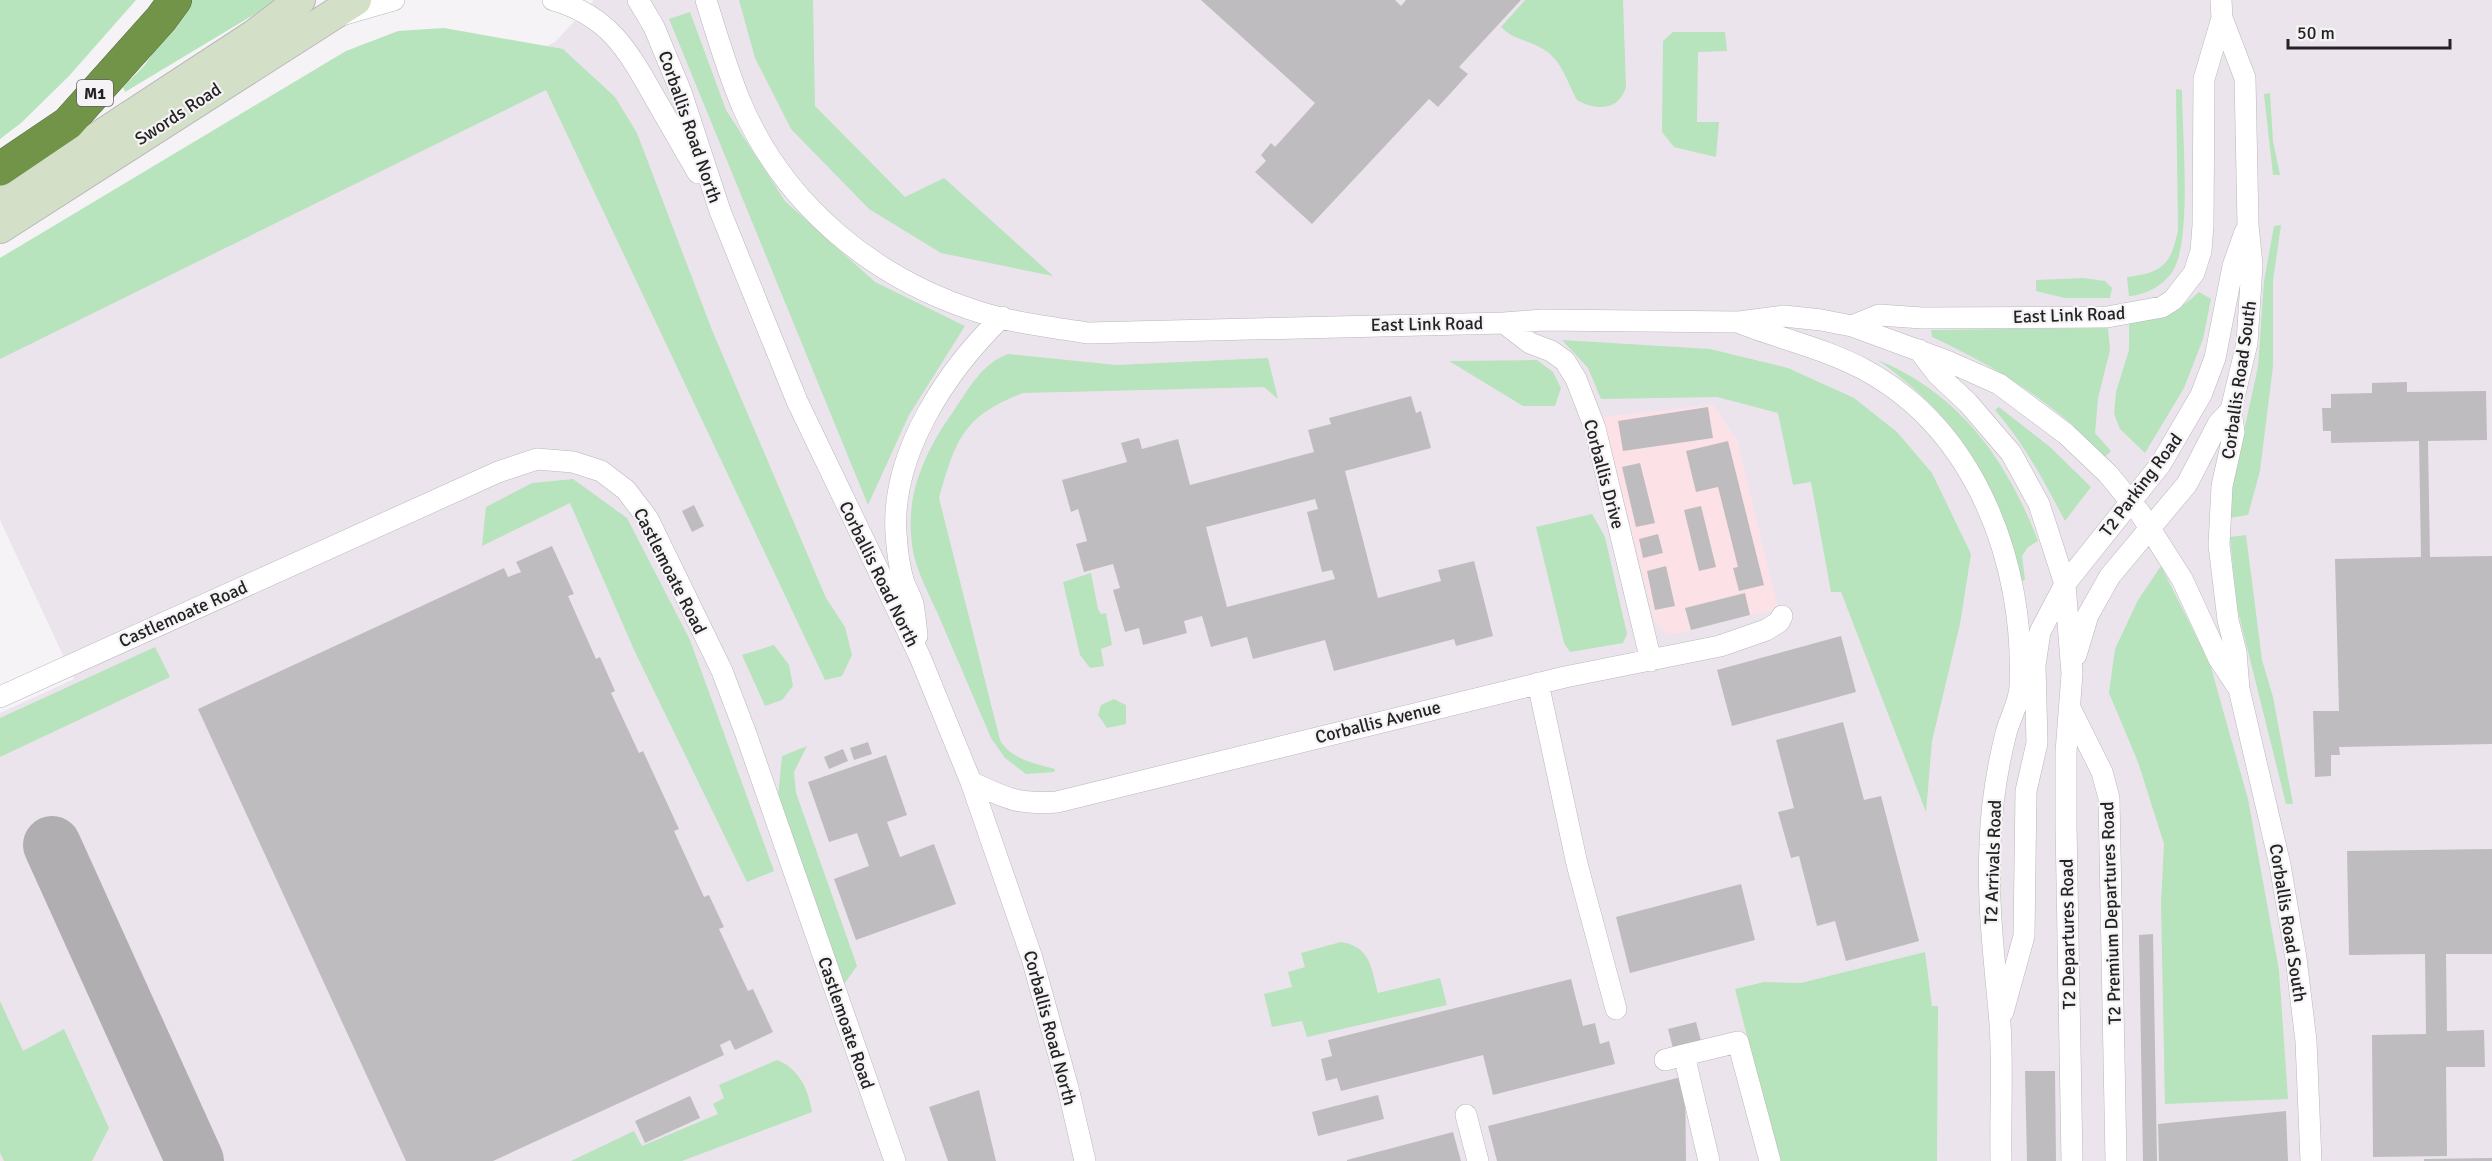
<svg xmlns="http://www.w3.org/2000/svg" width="2492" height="1161" viewBox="0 0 2492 1161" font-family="Signika,sans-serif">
	<rect width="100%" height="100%" fill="#f5f3f5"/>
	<!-- built -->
	<path fill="#ece4ed" d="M594,0H2492V1161H0V713L74,679L0,520V342L134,264L555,42Z"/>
	<!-- industrial -->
	<path fill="#fce2e7" d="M1713,405L1737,440L1778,609L1673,634L1665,632L1655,622L1603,417Z"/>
	<!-- green -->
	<path fill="#b7e3bd" d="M0,0H136L69,76L21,123L0,139Z
		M190,0H278L125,92L123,87L144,66Z
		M739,0H813L815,106L905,197L944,178L1053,276L941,253L869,209L791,129L755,58Z
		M1525,0H1623L1626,87C1619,111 1596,111 1577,100C1567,82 1562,60 1543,49C1528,40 1514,40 1501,27Z
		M690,12L726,110L785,201L875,282L965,326L909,415L868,505L669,19Z
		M444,28L563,49L615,97L637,133L712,330L826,598L845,627L852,655L842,676L825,680L546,90L0,359V258L346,51L398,31Z
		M1673,32H1725L1727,51L1698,52L1697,122H1719L1716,157L1674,147L1662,132L1663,41Z
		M2176,89L2182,90C2182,131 2192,235 2174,269C2165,285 2146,295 2129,296L2127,277C2163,273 2171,264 2178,230Z
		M2270,93L2273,141L2280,175H2273L2264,94Z
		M2281,225L2273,281V366L2260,471L2248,515L2229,518L2234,476L2258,367L2264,281L2274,226Z
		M2083,278L2105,281L2112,288L2110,298H2065L2036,291V280Z
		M2199,292L2211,299L2203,339L2184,388L2145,453L2120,429L2114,414L2116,392L2129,350V321C2160,317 2175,314 2199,292Z
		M2108,328L2110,350L2098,398L2095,433L2111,451L2105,457C2056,404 1997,367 1932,337L1931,330Z
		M1562,340L1710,349L1788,368L1854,398L1897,432L1932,473L1971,554L1960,624L1932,741L1926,812L1841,592H1831L1811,482L1793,485L1778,413L1717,397L1601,399L1588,368Z
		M1008,354L1116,365L1268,358L1278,399L1264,387L1023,393C963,416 956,439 939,498L1000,740C1010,759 1036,764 1055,769L1054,772L1026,774L1005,758L991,738C973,696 955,654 937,612C928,592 914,566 912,544C905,495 925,451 953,412C968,390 982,363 1008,354Z
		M1537,360L1553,372L1561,388L1555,406H1523L1449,361Z
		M1878,360C1960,394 2007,460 2038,541L2028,547L2022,556L2025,580L2020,582C1999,482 1961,420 1878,360Z
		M1999,407L2050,447L2091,487L2065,521C2044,481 2025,445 1995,410Z
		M573,479L627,518L690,640L774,871L747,882L635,652L570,503L482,546L486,507L532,483Z
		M1592,514L1605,537L1627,634L1623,643L1570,652L1564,643L1536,527Z
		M2246,535L2262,660L2273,697L2293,804H2286L2237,607L2230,537Z
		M2161,566L2210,664L2248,799L2279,970L2288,1099L2165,1104L2161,903L2164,844L2138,762L2109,693L2115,649L2138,600Z
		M1091,573L1098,609L1101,614L1106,613L1112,645L1101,649L1104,666L1090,668L1080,655L1063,582Z
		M774,645L789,665L793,686L782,700L765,706L742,655Z
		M155,647L170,677L0,757V718Z
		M1114,699L1126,705V724L1107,728L1098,715L1101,705Z
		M807,746L794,772L796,793L857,966L842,987L778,797L782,756Z
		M1341,942C1371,947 1371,968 1378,993L1440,978L1447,1005L1307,1037L1302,1021L1272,1027L1264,994L1292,987L1288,972L1305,967L1301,953Z
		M1925,952L1932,1006H1938L1937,1161H1779L1735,989L1764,982L1801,983Z
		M0,1001L23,1051L64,1029L109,1128L92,1161H4L0,1153Z
		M777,1060C799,1069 808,1088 812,1112L682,1161H571L634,1131L642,1146L718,1114L713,1104L724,1098L719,1085Z"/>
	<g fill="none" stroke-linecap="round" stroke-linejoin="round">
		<!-- taxiway -->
		<path stroke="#b0aeb0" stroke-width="58" d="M52,845L195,1161"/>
	</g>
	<!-- building -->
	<path fill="#bebcbe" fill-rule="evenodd" d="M1201,0H1395L1401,6L1406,0H1521L1459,67L1468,74L1438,107L1429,99L1312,224L1255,172L1266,161L1261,155L1271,143L1275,147L1315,103Z
		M2407,382V392L2486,391L2487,440L2428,441L2430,557L2492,556V744L2339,747L2340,755H2331V776L2315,777L2313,711H2339L2335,559L2421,557L2419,441L2331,443V431H2323L2322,408H2331V394L2372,393V383Z
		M1411,396L1416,413L1421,411L1431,448L1345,471L1378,598L1441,581L1438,570L1474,561L1493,636L1456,646L1454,639L1334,671L1325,640L1253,659L1247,637L1211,647L1202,616L1184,621L1187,633L1143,645L1139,628L1125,632L1113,590L1120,588L1113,564L1084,572L1076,544L1087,541L1078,509L1071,512L1062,480L1127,462L1121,443L1139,438L1142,449L1178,439L1190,485L1314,452L1308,430L1331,424L1329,418ZM1315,499L1318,509L1307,512L1322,572L1332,570L1335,579L1227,607L1206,527Z
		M1708,407L1713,438L1623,451L1618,421Z
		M1728,441L1764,585L1739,591L1733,568L1738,567L1718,487L1696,492L1686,451Z
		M1640,463L1655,523L1636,527L1622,467Z
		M694,505L704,526L692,532L682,511Z
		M1701,506L1716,567L1699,571L1684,510Z
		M1658,534L1663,553L1643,558L1639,539Z
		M552,546L574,594L568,596L596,659L600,657L615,691L611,693L639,753L643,751L679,829L674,831L704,897L709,895L724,927L719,929L748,991L753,989L773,1032L735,1050L730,1040L720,1045L724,1055L493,1161H406L198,709L504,568L508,577L521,572L516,562Z
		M1666,566L1675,606L1655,610L1647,571Z
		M1745,593L1750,615L1691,630L1685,608Z
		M1841,636L1856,692L1732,726L1717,670Z
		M1843,722L1864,800L1881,796L1919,941L1846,961L1835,921L1817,926L1799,856L1791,858L1778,812L1794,808L1776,740Z
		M868,742L872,754L854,760L850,748Z
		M843,749L848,761L829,769L824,757Z
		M886,755L907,815L887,822L900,857L934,844L956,904L856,940L834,879L869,866L857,833L829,842L808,782Z
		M2492,849V954H2446L2447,1031L2484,1030L2485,1067H2446L2447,1156L2373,1157L2372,1035L2426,1034L2425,954L2349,955L2347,851Z
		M1741,884L1755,940L1630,973L1616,917Z
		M2153,934L2157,1161H2143L2139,935Z
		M1571,979L1583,1026L1595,1023L1600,1044L1609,1041L1615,1064L1493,1095L1483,1055L1341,1091L1337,1078L1326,1081L1321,1059L1332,1056L1328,1040Z
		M1696,1022L1701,1041L1673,1048L1668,1029Z
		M2025,1071H2055L2056,1161H2027Z
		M1685,1076L1686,1161H1497L1488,1126Z
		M979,1090L996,1161H948L929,1107Z
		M1378,1095L1384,1119L1318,1136L1312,1112Z
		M690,1096L700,1118L645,1143L635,1121Z
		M2286,1111L2288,1161H2159L2158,1124Z
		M1453,1132L1461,1161H1347V1160Z
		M2492,1158V1161H2424V1159Z"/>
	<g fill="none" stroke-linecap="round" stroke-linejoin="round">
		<defs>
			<path id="street" d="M553,0C610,16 629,52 656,100C670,124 684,149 698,173
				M638,0L654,27L681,92L720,211L797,401L920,657L971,782L1032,958L1068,1088L1085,1161
				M706,0C717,36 728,73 743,108C787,207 874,278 976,311C1012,323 1051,327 1088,333L1504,323L1543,320L1739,322L1784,316L1821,320L1852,326L1947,361L1999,384L2066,434L2108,474L2140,513L2182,579L2219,659L2239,689
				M2221,0L2222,18L2245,78L2248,225L2252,265L2247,343L2231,410L2234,432L2222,486L2219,545L2228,620L2236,652L2239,689L2280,865L2296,958L2306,1041L2311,1161
				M342,15L394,0
				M1504,323L1530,343L1551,351L1565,361L1576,379L1595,428L1651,661
				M1740,323C1781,339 1826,349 1865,370C1977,431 2025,564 2020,686C2020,701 2010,718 2006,733C1997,769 1991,808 1990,845C1987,906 1995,963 2000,1023C2003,1068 2000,1115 2001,1161
				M1852,326L1879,315L1922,318L2107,317L2162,307L2173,300L2194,273L2201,251L2203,225L2204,79L2222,18
				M1919,350L1937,374L1968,403L2011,453L2039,504L2065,584L2072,674L2066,752V825L2072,1161
				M917,636C916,626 915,614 913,604C911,597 907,590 904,583C899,567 897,550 896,533C891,453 947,370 1002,317
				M2076,655L2088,615L2110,576L2187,484L2218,424L2231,410
				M1538,683L1577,864L1616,1009
				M0,697L498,472L537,459L573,462L601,471L626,490L648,519L722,671L746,734L895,1161
				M2070,708L2102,772L2109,798L2116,1161
				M971,782C1005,798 1018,805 1057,802L1565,677L1720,646L1766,630L1779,622L1782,616
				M2003,1012L2024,936L2026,791L2037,743L2035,665L2040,632L2065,584L2160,465L2201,395L2215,358L2233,266L2245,232
				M1684,1055L1738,1042L1770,1161
				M1665,1060L1684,1055L1709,1161
				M1466,1115L1478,1161"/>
			<path id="secondary" d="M0,201L254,35L300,0
				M0,228L356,0"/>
			<path id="highway" d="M0,169L68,123L161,19L175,0"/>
		</defs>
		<!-- street casing -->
		<use href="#street" stroke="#b9b7b9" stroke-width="22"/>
		<!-- secondary casing -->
		<use href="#secondary" stroke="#b9b7b9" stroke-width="32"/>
		<!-- highway casing -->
		<use href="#highway" stroke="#566c3c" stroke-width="34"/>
		<!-- street -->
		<use href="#street" stroke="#fff" stroke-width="21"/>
		<!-- secondary -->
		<use href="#secondary" stroke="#d4dfc8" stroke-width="30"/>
		<!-- highway -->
		<use href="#highway" stroke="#719449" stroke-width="33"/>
	</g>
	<g text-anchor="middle" stroke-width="4.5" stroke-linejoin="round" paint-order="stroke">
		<!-- shield labels -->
		<rect fill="#f5f3f5" stroke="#626162" stroke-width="1.5" x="77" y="80" width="36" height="26" rx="4.5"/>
		<g font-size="16" font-weight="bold" fill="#232323">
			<text x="95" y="99">M1</text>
		</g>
		<!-- street labels -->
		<g font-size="18" fill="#232323" stroke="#f5f3f5">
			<text transform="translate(178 114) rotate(-33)" y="6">Swords Road</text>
			<text transform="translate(690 127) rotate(71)" y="6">Corballis Road North</text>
			<text transform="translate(2069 315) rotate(-2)" y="6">East Link Road</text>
			<text transform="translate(1427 324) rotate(-1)" y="6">East Link Road</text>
			<text transform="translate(2239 380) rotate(-82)" y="6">Corballis Road South</text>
			<text transform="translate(1604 474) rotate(75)" y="6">Corballis Drive</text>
			<text transform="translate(2141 485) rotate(-53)" y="6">T2 Parking Road</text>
			<text transform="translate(670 571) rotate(63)" y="6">Castlemoate Road</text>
			<text transform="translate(879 574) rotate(64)" y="6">Corballis Road North</text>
			<text transform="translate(183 614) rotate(-24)" y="6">Castlemoate Road</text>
			<text transform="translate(1378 722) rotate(-14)" y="6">Corballis Avenue</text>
			<text transform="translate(1993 862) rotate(-88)" y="6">T2 Arrivals Road</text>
			<text transform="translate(2111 913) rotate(-92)" y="6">T2 Premium Departures Road</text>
			<text transform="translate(2288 923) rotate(81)" y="6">Corballis Road South</text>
			<text transform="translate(2068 934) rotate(-91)" y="6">T2 Departures Road</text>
			<text transform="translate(846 1023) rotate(71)" y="6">Castlemoate Road</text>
			<text transform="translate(1050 1028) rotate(75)" y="6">Corballis Road North</text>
		</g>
	</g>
	<!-- scale -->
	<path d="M2288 39v9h162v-9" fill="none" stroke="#232323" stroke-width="3"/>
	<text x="2297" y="39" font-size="18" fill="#232323" stroke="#f5f3f5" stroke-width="4.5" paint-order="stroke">50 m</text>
</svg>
